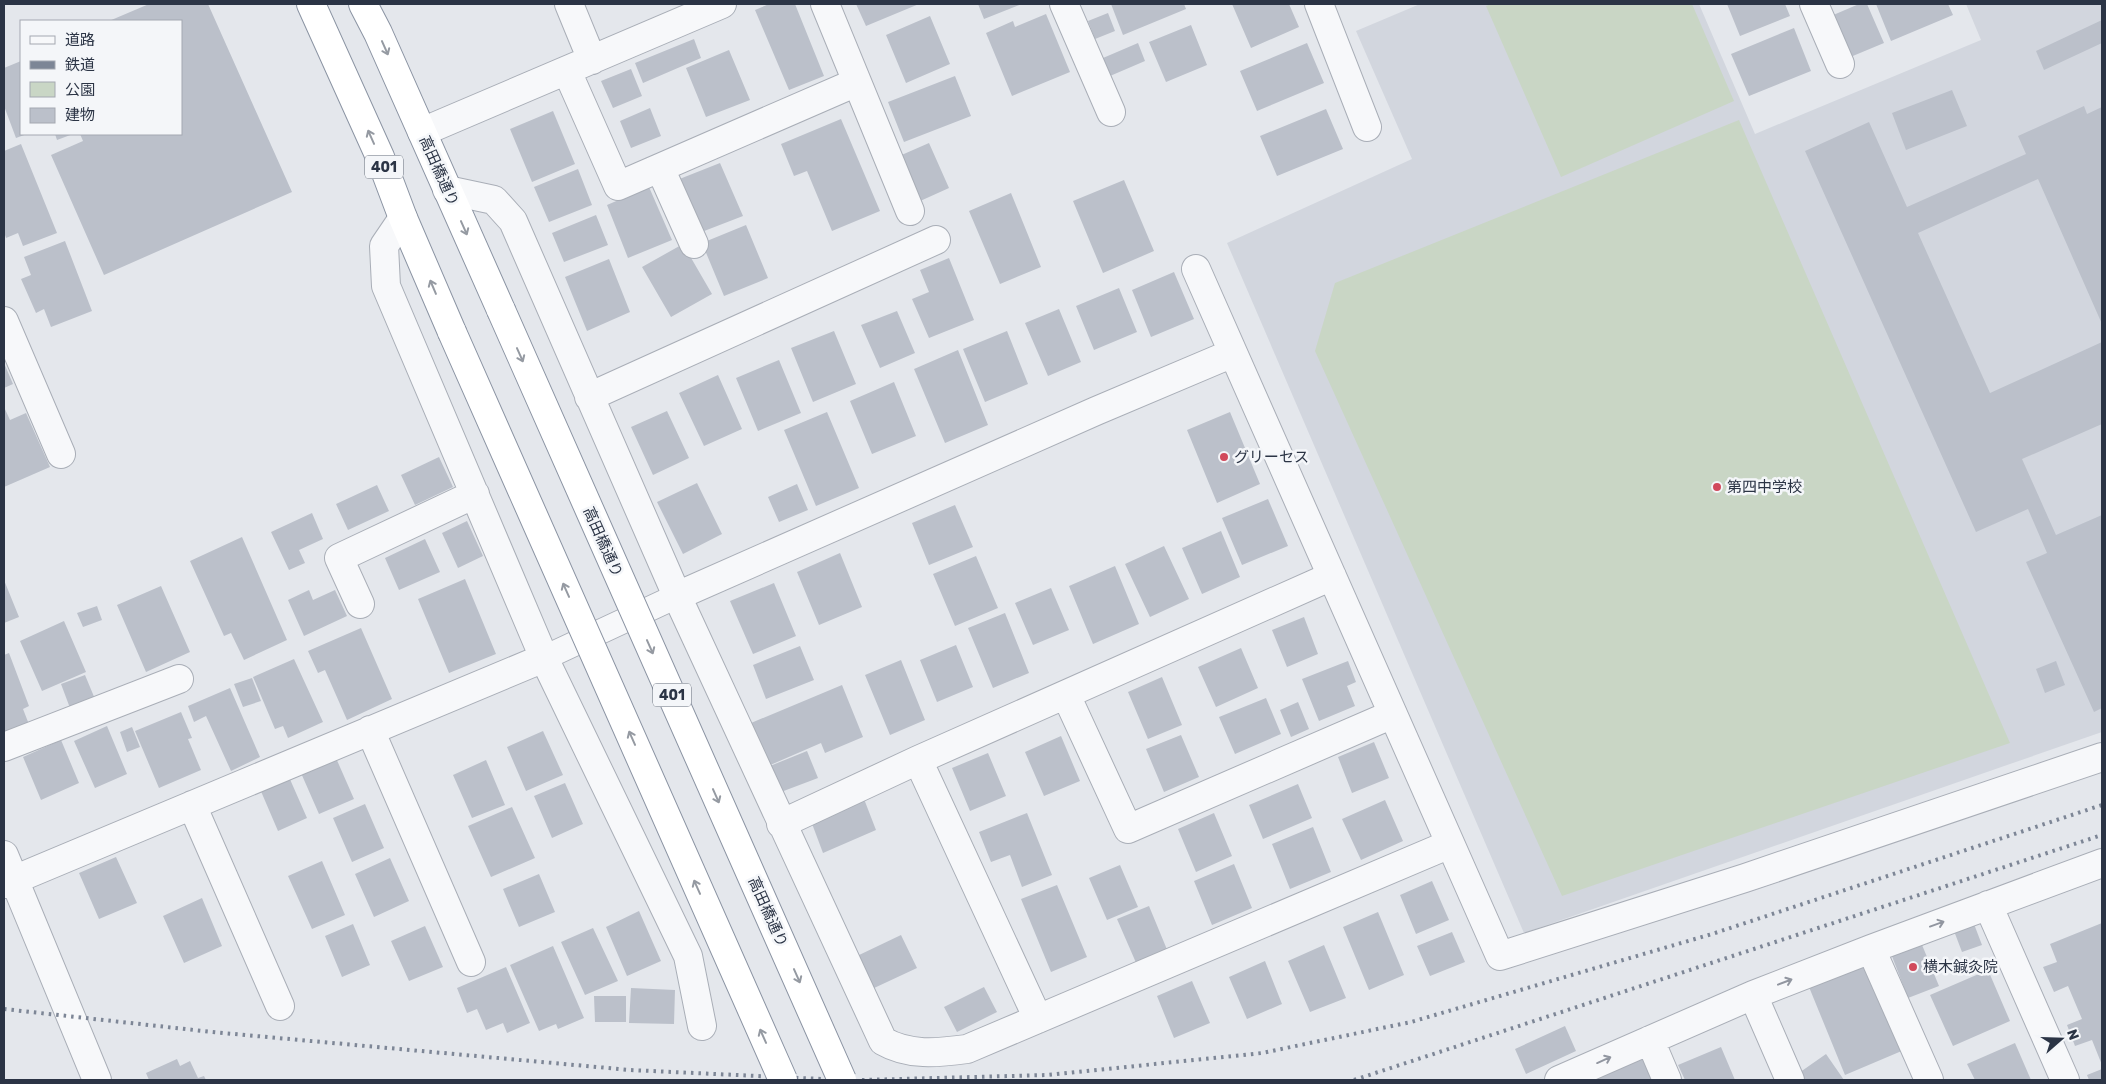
<svg xmlns="http://www.w3.org/2000/svg" width="2106" height="1084" viewBox="0 0 2106 1084" font-family="Rubik,'Noto Sans JP',sans-serif">
	<rect width="100%" height="100%" fill="#e4e7ec"/>
	<!-- built -->
	<path fill="#d2d6de" d="M1420,4H1699L1755,134L1981,40L1966,4H2102V732L1524,933L1227,243L1412,159L1356,31Z"/>
	<!-- green -->
	<path fill="#c9d6c5" d="M1491,4H1692L1734,101L1561,177L1486,6Z
		M1739,120L2010,743L1562,896L1315,351L1335,283Z"/>
	<!-- building -->
	<path fill="#bbc0ca" d="M149,4H208L292,192L104,275L51,155L83,141L80,134H181V21H109Z
		M769,4H795L824,76L789,90L755,10Z
		M856,4H919L866,26Z
		M978,4H1022L984,19Z
		M1111,4H1184L1186,9L1123,35Z
		M1232,4H1289L1299,27L1251,48Z
		M1727,4H1785L1790,16L1740,36Z
		M1859,4H1867L1884,43L1848,58L1831,16Z
		M1876,4H1948L1953,15L1891,41Z
		M1108,13L1115,31L1095,39L1088,21Z
		M1046,14L1070,72L1012,96L986,33L1013,21L1015,27Z
		M930,16L950,64L906,83L886,35Z
		M2102,20V43L2044,70L2036,51Z
		M1191,25L1207,65L1166,82L1149,42Z
		M1794,28L1811,71L1749,96L1731,54Z
		M694,39L701,58L643,83L635,63Z
		M1138,43L1145,61L1110,76L1103,58Z
		M1307,43L1324,83L1257,111L1240,71Z
		M729,50L750,100L706,117L686,68Z
		M21,61V134H27L16,138L4,106V68Z
		M631,69L642,96L613,108L601,81Z
		M955,76L971,116L904,142L888,102Z
		M1952,90L1967,126L1906,150L1892,113Z
		M2084,106L2087,114L2102,107V324L2038,179L1918,233L1990,393L2102,342V424L2022,459L2056,535L2102,515V708L2094,712L2026,562L2047,553L2028,509L1976,532L1805,151L1869,122L1907,207L2026,154L2018,136Z
		M650,108L661,136L631,148L620,121Z
		M1326,109L1343,149L1277,176L1260,136Z
		M553,111L575,164L532,182L510,129Z
		M841,119L880,211L832,231L807,171L794,176L781,144Z
		M55,134H73L57,140Z
		M929,143L949,188L918,202L897,157Z
		M21,144L57,233L23,246L18,233L6,238L4,232V151Z
		M720,163L743,216L699,233L677,180Z
		M578,169L592,205L549,222L534,187Z
		M1124,180L1154,251L1103,273L1073,201Z
		M649,187L672,240L628,258L607,205Z
		M1011,193L1041,267L1000,284L969,211Z
		M596,215L608,245L564,262L552,233Z
		M746,225L768,278L724,296L702,243Z
		M65,241L92,311L51,327L44,309L36,313L21,279L31,275L24,257Z
		M683,244L712,294L671,317L642,267Z
		M949,258L974,320L929,338L912,299L929,292L920,270Z
		M609,259L630,312L587,331L565,277Z
		M1174,272L1194,319L1151,337L1132,290Z
		M1119,288L1137,332L1094,350L1076,306Z
		M1059,309L1081,362L1048,376L1025,323Z
		M897,311L915,353L880,368L861,325Z
		M834,331L856,384L813,402L791,348Z
		M1007,331L1028,384L985,402L963,349Z
		M958,350L988,425L945,443L914,369Z
		M779,360L801,413L758,431L736,378Z
		M4,363L13,384L4,388Z
		M718,375L742,429L704,446L679,393Z
		M894,382L916,436L872,454L850,401Z
		M4,407L10,420L26,413L50,467L4,487Z
		M667,411L689,458L653,475L631,427Z
		M827,412L859,488L816,506L784,430Z
		M1230,412L1260,484L1217,503L1187,430Z
		M439,457L453,487L415,505L401,475Z
		M697,483L722,534L683,554L657,502Z
		M797,484L808,510L779,522L768,497Z
		M377,485L389,511L348,530L336,504Z
		M1268,499L1288,546L1242,565L1222,518Z
		M955,505L973,547L929,565L912,523Z
		M312,513L323,539L299,550L305,563L289,570L271,532Z
		M467,521L483,556L458,568L442,533Z
		M1221,531L1240,577L1202,594L1182,548Z
		M242,537L287,640L244,660L231,633L224,636L190,561Z
		M425,539L440,572L399,590L385,558Z
		M1164,546L1189,599L1150,617L1125,564Z
		M840,553L862,607L819,625L797,572Z
		M976,556L998,608L955,626L933,574Z
		M1115,566L1139,624L1093,644L1069,586Z
		M465,579L496,654L449,673L418,599Z
		M4,580L19,617L4,623Z
		M774,583L796,636L753,654L730,601Z
		M161,586L190,652L146,672L117,605Z
		M1051,588L1069,630L1033,645L1015,603Z
		M309,590L313,600L335,590L347,616L304,636L288,600Z
		M97,606L102,620L83,627L77,613Z
		M1005,613L1029,673L993,688L968,628Z
		M1304,617L1318,654L1287,667L1272,630Z
		M64,621L86,672L42,691L20,641Z
		M361,628L392,699L347,720L325,670L318,673L308,651Z
		M956,645L973,687L937,702L920,660Z
		M800,646L814,680L766,699L753,665Z
		M1241,648L1258,688L1216,707L1198,667Z
		M9,653L29,706L23,709L30,727L4,737V655Z
		M294,659L323,722L288,738L283,726L275,729L253,677Z
		M901,660L925,720L890,735L865,675Z
		M1348,661L1356,682L1347,686L1355,706L1319,721L1302,679Z
		M2056,661L2065,685L2045,693L2036,669Z
		M85,675L95,699L70,708L61,684Z
		M1162,677L1182,725L1148,739L1128,692Z
		M252,678L261,701L243,707L234,684Z
		M842,685L863,737L825,753L821,743L768,766L751,723Z
		M230,688L260,757L231,771L206,716L194,722L188,706Z
		M1266,698L1281,734L1235,754L1219,717Z
		M1298,702L1309,729L1291,737L1280,710Z
		M181,712L192,738L188,739L201,770L159,788L135,731Z
		M107,726L127,774L95,788L74,741Z
		M132,727L140,747L127,752L120,732Z
		M543,731L563,775L526,791L507,747Z
		M1181,735L1199,777L1164,792L1146,749Z
		M1061,736L1080,781L1044,796L1025,752Z
		M61,740L79,783L41,800L23,757Z
		M1374,742L1389,778L1352,793L1338,757Z
		M807,751L818,778L781,792L770,766Z
		M988,753L1006,796L970,811L952,768Z
		M336,758L354,799L319,814L301,773Z
		M486,760L505,805L472,818L453,775Z
		M289,777L307,818L278,831L260,789Z
		M565,783L583,824L552,838L534,796Z
		M1298,784L1312,818L1263,839L1249,805Z
		M864,799L876,830L823,853L811,821Z
		M1385,800L1403,841L1361,860L1342,819Z
		M365,804L384,848L352,862L333,818Z
		M512,807L535,858L491,877L468,826Z
		M1027,813L1052,875L1022,887L1010,855L991,862L979,832Z
		M1214,813L1232,856L1196,872L1178,829Z
		M1313,827L1331,872L1290,889L1272,844Z
		M116,857L137,903L99,919L79,873Z
		M390,858L409,901L374,917L355,874Z
		M322,861L345,915L312,929L288,876Z
		M1234,864L1252,908L1212,925L1194,881Z
		M1120,865L1138,907L1107,920L1089,878Z
		M539,874L555,912L519,927L503,889Z
		M1432,881L1449,920L1416,934L1400,895Z
		M1057,885L1087,957L1051,972L1021,899Z
		M202,898L222,946L184,963L163,916Z
		M1149,906L1168,952L1137,965L1117,919Z
		M639,911L661,961L627,976L606,927Z
		M1378,912L1404,975L1369,990L1343,927Z
		M2102,923V1065L2092,1040L2075,1046L2067,1025L2082,1019L2068,986L2054,992L2043,967L2057,962L2050,944Z
		M353,924L370,965L342,977L325,936Z
		M1974,924L1982,945L1962,952L1954,931Z
		M425,926L443,967L409,981L391,941Z
		M593,928L618,981L585,995L561,942Z
		M1452,932L1465,962L1430,976L1417,946Z
		M901,935L917,968L872,989L857,956Z
		M1920,940L1939,986L1908,998L1890,951Z
		M1324,945L1346,998L1310,1012L1288,961Z
		M553,946L584,1018L558,1029L556,1024L539,1031L510,965Z
		M1265,961L1282,1004L1247,1019L1229,977Z
		M1868,963L1904,1050L1845,1075L1809,987Z
		M506,967L530,1023L507,1033L503,1023L486,1030L477,1009L467,1013L457,988Z
		M1988,970L2010,1021L1953,1046L1930,995Z
		M1192,981L1210,1023L1174,1038L1157,996Z
		M984,987L997,1012L957,1032L944,1007Z
		M631,988L675,990L674,1024L629,1023Z
		M594,996H626V1022H595Z
		M1565,1026L1576,1051L1526,1074L1515,1049Z
		M2015,1043L2031,1080H1975L1967,1064Z
		M1721,1047L1735,1080H1685L1678,1065Z
		M1826,1054L1844,1080H1799L1796,1075Z
		M1644,1055L1656,1080H1596Z
		M177,1059L180,1066L190,1061L198,1078L204,1076L206,1080H149L146,1073Z
		M2102,1069V1080H2089L2087,1075Z"/>
	<g fill="none" stroke-linecap="round" stroke-linejoin="round">
		<defs>
			<path id="pedestrian" d="M544,658L677,596"/>
			<path id="minor" d="M569,4L592,60
				M825,4L910,211
				M1064,4L1111,112
				M1319,4L1367,127
				M1814,4L1840,64
				M567,71L618,186L857,82
				M422,132L722,4
				M660,168L694,244
				M447,190L494,200L513,221L677,596L883,1041C909,1056 937,1053 967,1049L1450,844
				M403,218L384,246L386,286L544,658L688,956L702,1026
				M1196,269L1500,956L1745,878L2102,757
				M4,321L61,454
				M589,397L936,240
				M677,596L1096,411L1233,353
				M360,604L339,558L475,494
				M1066,695L1128,829L1393,714
				M370,730L471,962
				M4,747L179,679
				M918,760L1038,1019
				M192,805L280,1006
				M781,824L918,760L1332,576
				M4,855L97,1080
				M4,884L544,658
				M1988,905L2065,1080
				M1871,949L1929,1080
				M1753,995L1790,1080
				M1650,1040L1667,1080
				M1559,1080L1753,995L1871,949L2102,863"/>
			<path id="trunk" d="M311,4L380,157L403,218L452,332
				M363,4L378,33L501,310"/>
		</defs>
		<!-- pedestrian casing -->
		<use href="#pedestrian" stroke="#a9aeb7" stroke-width="26"/>
		<!-- minor casing -->
		<use href="#minor" stroke="#a9aeb7" stroke-width="30"/>
		<!-- trunk casing -->
		<use href="#trunk" stroke="#8b94a3" stroke-width="30"/>
		<!-- pedestrian -->
		<use href="#pedestrian" stroke="#f7f8fa" stroke-width="24"/>
		<!-- minor -->
		<use href="#minor" stroke="#f7f8fa" stroke-width="28"/>
		<!-- trunk -->
		<use href="#trunk" stroke="#fff" stroke-width="28"/>
		<!-- rail -->
		<path stroke="#7d8696" stroke-width="4" stroke-dasharray="2.5 5" stroke-linecap="butt" d="M4,1009L212,1032L630,1070L843,1080
			M862,1080L1048,1075L1262,1053L1411,1022L1712,934L2102,805
			M1354,1080L2102,835"/>
		<defs>
			<path id="trunk-bridge" d="M501,310L842,1080
				M452,332L783,1080"/>
		</defs>
		<!-- trunk-bridge casing -->
		<use href="#trunk-bridge" stroke="#8b94a3" stroke-width="30" stroke-linecap="butt"/>
		<!-- trunk-bridge -->
		<use href="#trunk-bridge" stroke="#fff" stroke-width="28"/>
	</g>
	<!-- one-way arrows -->
	<defs><path id="oneway-shaft" d="M-6 0H5M1.5-3L5.5 0L1.5 3" fill="none" stroke-width="1.6" stroke-linecap="round" stroke-linejoin="round" transform="scale(1.25)"/></defs>
	<g stroke="#959aa2">
		<use href="#oneway-shaft" transform="translate(385 48) rotate(66)"/>
		<use href="#oneway-shaft" transform="translate(371 137) rotate(-114)"/>
		<use href="#oneway-shaft" transform="translate(464 228) rotate(66)"/>
		<use href="#oneway-shaft" transform="translate(433 287) rotate(-113)"/>
		<use href="#oneway-shaft" transform="translate(520 355) rotate(66)"/>
		<use href="#oneway-shaft" transform="translate(566 590) rotate(-114)"/>
		<use href="#oneway-shaft" transform="translate(650 647) rotate(66)"/>
		<use href="#oneway-shaft" transform="translate(632 738) rotate(-114)"/>
		<use href="#oneway-shaft" transform="translate(716 796) rotate(66)"/>
		<use href="#oneway-shaft" transform="translate(697 887) rotate(-114)"/>
		<use href="#oneway-shaft" transform="translate(797 976) rotate(66)"/>
		<use href="#oneway-shaft" transform="translate(763 1036) rotate(-114)"/>
	</g>
	<g stroke="#9196a0">
		<use href="#oneway-shaft" transform="translate(1937 924) rotate(-20)"/>
		<use href="#oneway-shaft" transform="translate(1785 982) rotate(-21)"/>
		<use href="#oneway-shaft" transform="translate(1604 1060) rotate(-24)"/>
	</g>
	<!-- markers -->
	<g fill="#d1495b" stroke="#f4f6f9" stroke-width="2">
		<circle cx="1224" cy="457" r="5"/>
		<circle cx="1717" cy="487" r="5"/>
		<circle cx="1913" cy="967" r="5"/>
	</g>
	<g text-anchor="middle" stroke-width="5" stroke-linejoin="round" paint-order="stroke">
		<!-- shield labels -->
		<g fill="#f4f6f9" stroke="#676e7b" stroke-width="1">
			<rect x="365" y="155.5" width="38" height="23" rx="4"/>
			<rect x="653" y="683.5" width="38" height="23" rx="4"/>
		</g>
		<g font-size="14" font-weight="bold" fill="#2b3445">
			<text x="384" y="172">401</text>
			<text x="672" y="700">401</text>
		</g>
		<!-- street labels -->
		<g font-size="15" fill="#2b3445" stroke="#f4f6f9">
			<text transform="translate(439 171) rotate(66)" y="5">高田橋通り</text>
			<text transform="translate(603 542) rotate(66)" y="5">高田橋通り</text>
			<text transform="translate(768 912) rotate(66)" y="5">高田橋通り</text>
		</g>
		<!-- poi labels -->
		<g font-size="15" fill="#2b3445" stroke="#f4f6f9" text-anchor="start">
			<text x="1234" y="462">グリーセス</text>
			<text x="1727" y="492">第四中学校</text>
			<text x="1923" y="972">横木鍼灸院</text>
		</g>
	</g>
	<!-- border -->
	<rect width="2106" height="1084" fill="none" stroke="#2b3445" stroke-width="10"/>
	<!-- legend -->
	<rect x="20" y="20" width="162" height="115" fill="#f4f6f9" stroke="#a4a8b1"/>
	<rect x="30" y="36" width="25" height="8" fill="#f7f8fa" stroke="#a4a8b1"/>
	<text x="65" y="45" font-size="15" fill="#2b3445">道路</text>
	<rect x="30" y="61" width="25" height="8" fill="#7d8696" stroke="#a4a8b1"/>
	<text x="65" y="70" font-size="15" fill="#2b3445">鉄道</text>
	<rect x="30" y="82" width="25" height="15" fill="#c9d6c5" stroke="#a4a8b1"/>
	<text x="65" y="95" font-size="15" fill="#2b3445">公園</text>
	<rect x="30" y="108" width="25" height="15" fill="#bbc0ca" stroke="#a4a8b1"/>
	<text x="65" y="120" font-size="15" fill="#2b3445">建物</text>
	<!-- north arrow -->
	<g transform="translate(2061 1039) rotate(70)" stroke="#f4f6f9" stroke-width="4" paint-order="stroke">
	<path d="M0-4L9 19L0 12L-9 19Z" fill="#2b3445"/>
	<text y="-8" font-size="14" font-weight="bold" text-anchor="middle" fill="#2b3445">N</text>
	</g>
</svg>
